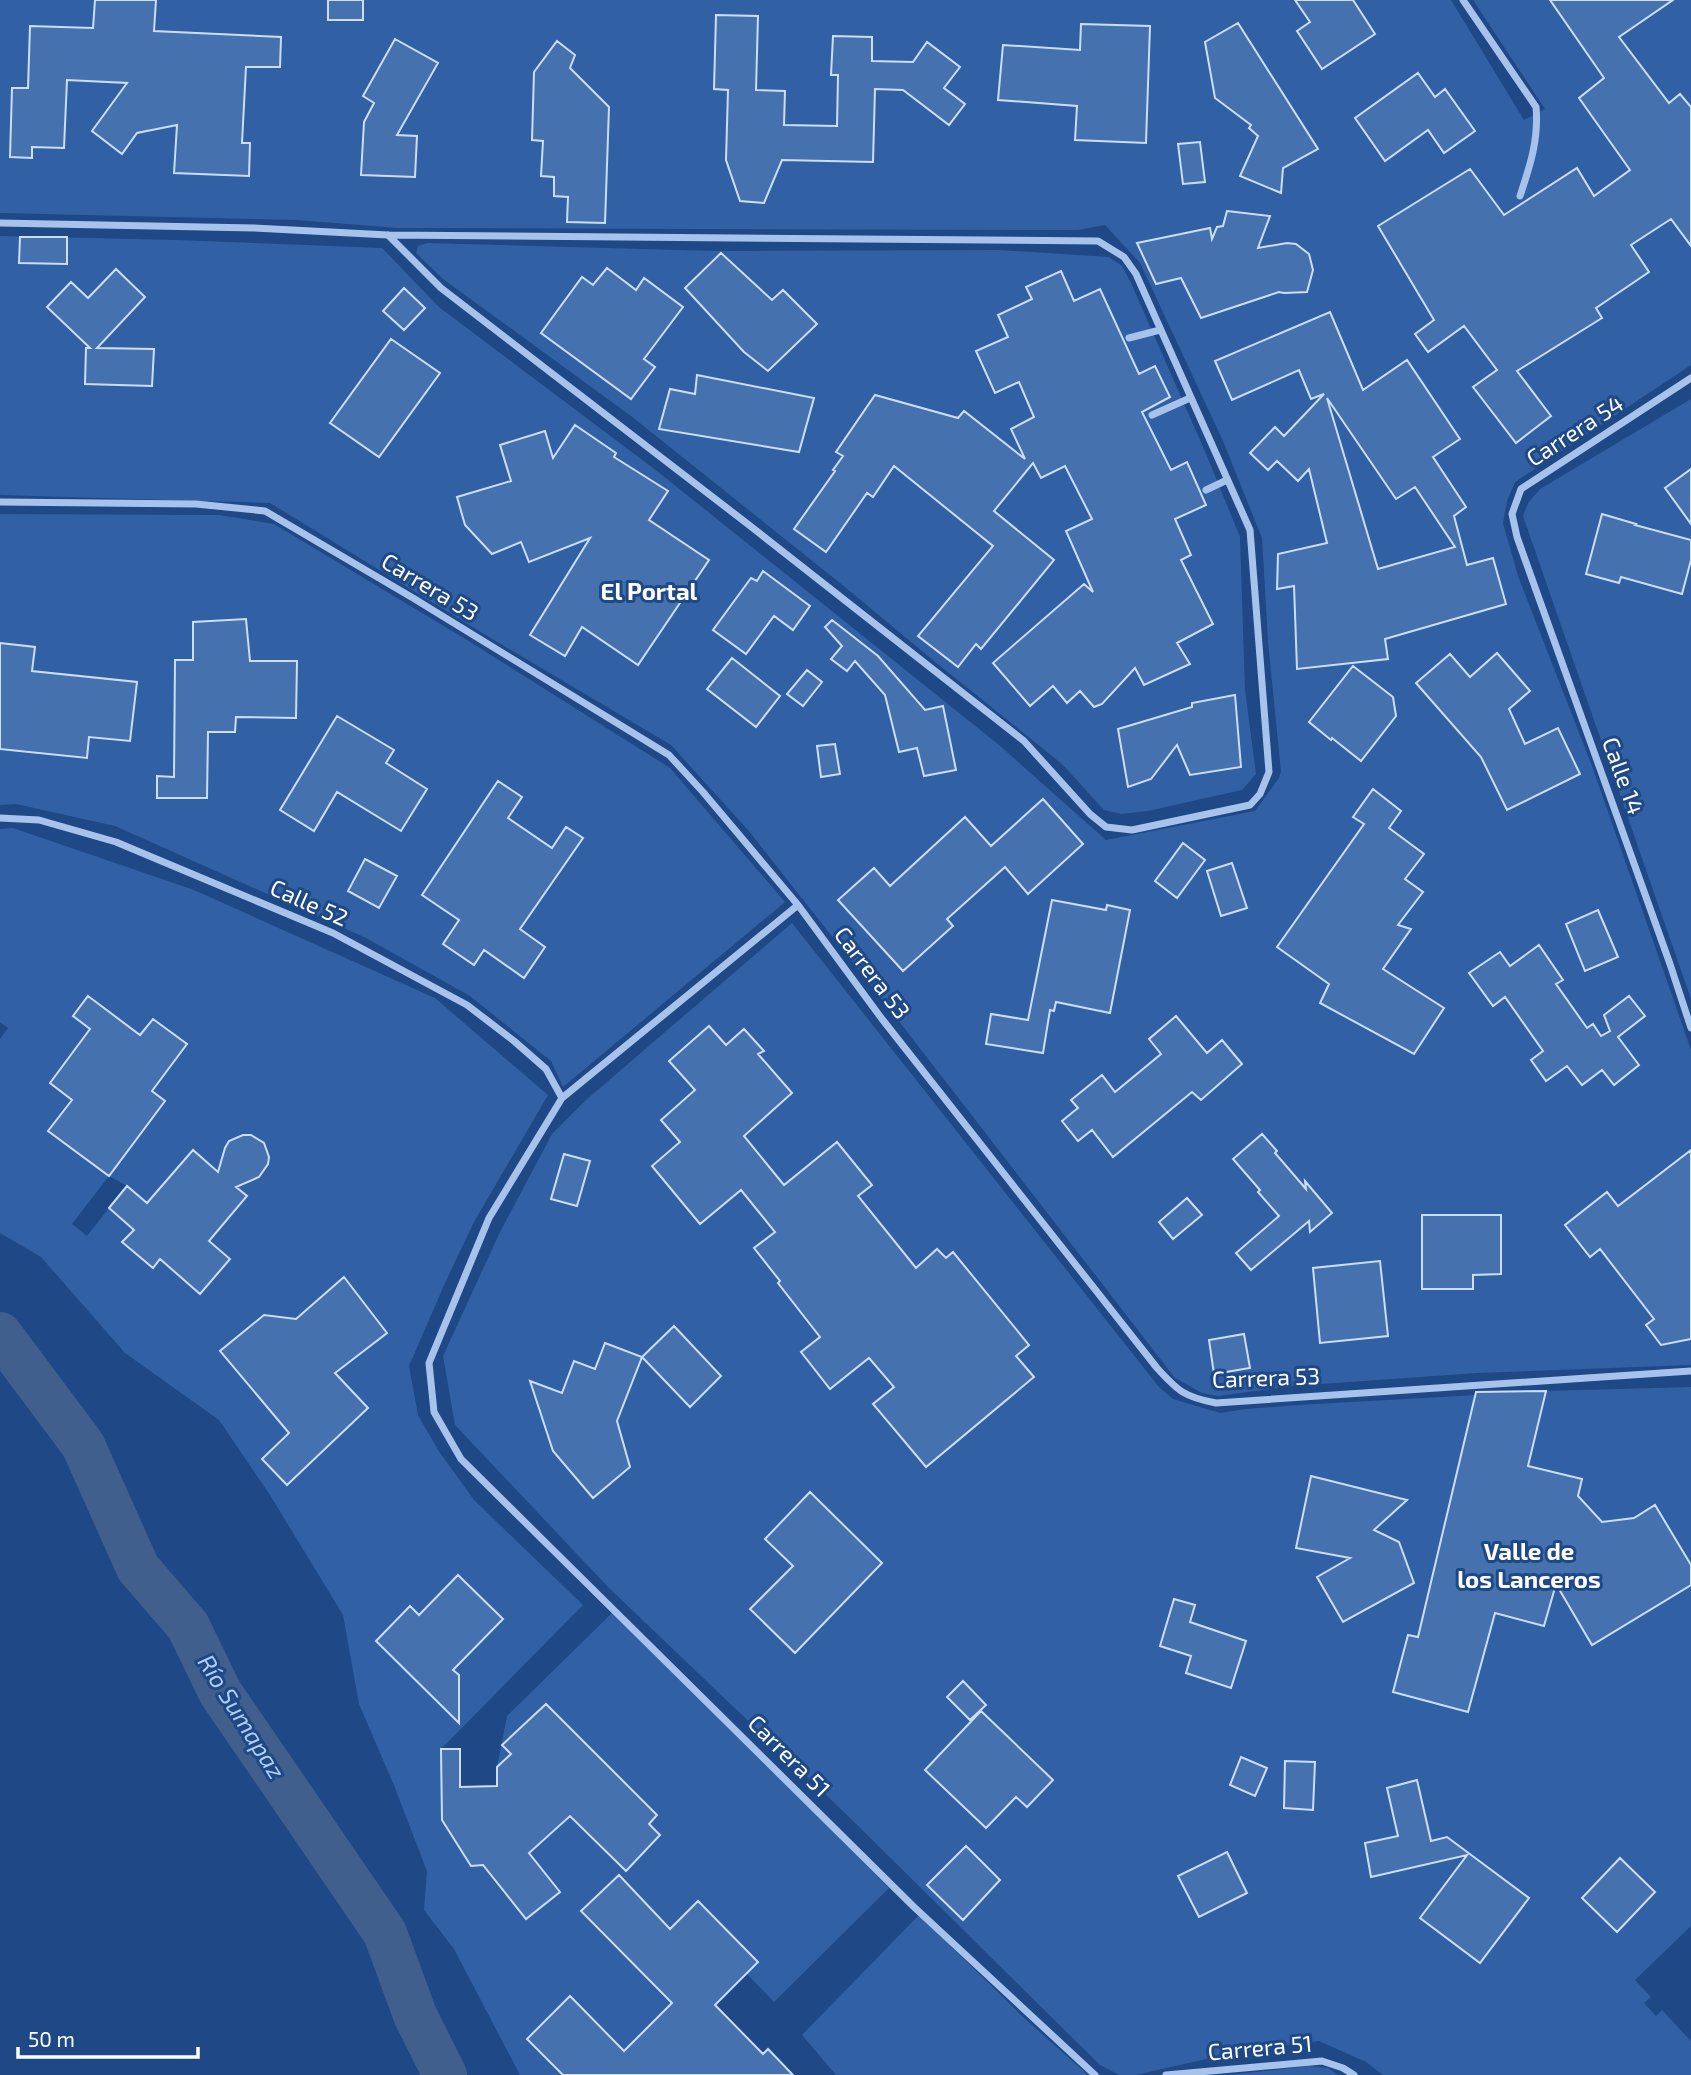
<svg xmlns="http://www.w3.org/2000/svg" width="1691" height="2075" viewBox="0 0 1691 2075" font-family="'Exo 2',sans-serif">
	<rect width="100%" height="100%" fill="#1e4886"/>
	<!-- green -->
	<path fill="#3161a4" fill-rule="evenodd" d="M0,0H1451L1524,120L1545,109L1473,0H1691V365L1515,482L1507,501L1503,523L1518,576L1592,766L1691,1050V1365L1477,1373L1293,1386L1218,1396L1202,1393L1175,1378L891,1011L748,830L671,745L484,634L270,503L0,495V236L176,240L382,248L439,307L657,471L999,745L1106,840L1255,811L1279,778L1281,771L1268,642L1262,538L1223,441L1140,263L1105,225L1078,230H1034L397,228L297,220L0,213Z
		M427,243L716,251L999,250L1109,257L1122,266L1131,283L1207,456L1240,537L1245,690L1256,774L1242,790L1148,811L1121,814L1104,810L1062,764L934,661L840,583L631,416L443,279L416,253L418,246Z
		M1691,399V999L1523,516L1528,503L1540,489Z
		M0,514L219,515L274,524L467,640L670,768L785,902L563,1087L551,1061L470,996L366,938L115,826L16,804L0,805Z
		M13,828L194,890L435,998L548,1095L474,1222L445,1283L409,1366L418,1415L438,1450L474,1500L583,1605L441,1749L442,1820L471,1866L522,1860L616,1775L546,1704L503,1745L511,1754L497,1767L507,1716L615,1610L889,1888L774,2002L746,1973L758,1961L698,1902L635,1965L672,2003L624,2051L570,1996L527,2038L567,2075H520L454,1949L424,1910L427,1871L393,1783L359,1704L343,1615L270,1495L219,1420L125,1353L41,1257L0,1233V1039L8,1028L0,1022V829ZM88,997L140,1035L153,1019L187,1044L152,1091L165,1101L109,1176L48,1132L72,1100L50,1083L90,1029ZM193,1151L247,1197L209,1241L230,1259L200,1294L160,1259L153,1267L123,1242L134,1230L109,1208L87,1236L72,1224L109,1176L127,1186L147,1203ZM619,1875L661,1919L623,1955L581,1912Z
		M792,923L1159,1387L1173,1399L1220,1413L1246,1409L1298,1405L1546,1391L1691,1387V1926L1635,1980L1651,1997L1644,2003L1656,2016L1662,2010L1691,2041V2075H1383L1366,2062L1319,2041L1241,2051L1136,2075H1119L1100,2065L849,1817L609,1588L455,1425L443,1356L500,1232L552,1134L586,1100Z
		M919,1915L1023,2017L1088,2075H836L802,2035Z
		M1310,2066L1328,2068L1338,2075H1228Z"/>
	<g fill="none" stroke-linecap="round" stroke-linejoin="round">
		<!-- river -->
		<path stroke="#405f8c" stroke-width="44" d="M0,1334L83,1445L138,1568L188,1626L220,1692L385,1933L415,2015L445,2075"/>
	</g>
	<!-- building -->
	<path fill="#4671af" stroke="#cbdef8" stroke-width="2" fill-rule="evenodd" d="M95,0H156L154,31L281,37L280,67H246L242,143H250L249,176L174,173L177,125L137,133L122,154L92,131L127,83L67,80L64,148L32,147V158L10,157L12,88H28L30,26L93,28Z
		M328,0H363V20H328Z
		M1295,0H1353L1375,34L1322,69L1297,31L1310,22Z
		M1550,0H1673L1619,37L1669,103L1680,94L1691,107V246L1671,219L1631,245L1649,272L1596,308L1602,318L1517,371L1551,416L1516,443L1473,387L1497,370L1464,326L1428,352L1415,334L1434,320L1378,226L1470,169L1504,215L1577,168L1594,196L1630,170L1579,98L1604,78Z
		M716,15L758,16L756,90L785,91L784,125L837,126L838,75H831L833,36L872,37V61L913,62L927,42L960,67L944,88L965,104L949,125L903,90L875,89L873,162L782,160L764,203L740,201L726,160L728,90L714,89Z
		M1238,23L1318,149L1283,168L1281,193L1240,176L1258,136L1249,128L1251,125L1215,98L1205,42Z
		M1081,24L1150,26L1146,143L1075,140L1077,106L998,100L1003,45L1080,50Z
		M395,39L438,63L397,135L417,136L415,177L361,175L364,122L374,103L363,96Z
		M557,41L575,55L570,68L609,107L605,223L567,222L568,197L554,196V177L541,176L543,141L532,140L534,72Z
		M1418,73L1435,97L1445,89L1475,131L1444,153L1428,130L1385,161L1355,118Z
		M1200,142L1205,182L1183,184L1178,144Z
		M1227,211L1270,216L1258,248L1287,243L1296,244L1309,254L1313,270L1307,292L1284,293L1279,292L1201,318L1181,278L1156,284L1137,243L1210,228L1212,239L1217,227L1223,226Z
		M20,237H67V264L19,263Z
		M721,253L772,300L783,290L817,324L768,371L744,352L685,288Z
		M607,268L636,290L644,278L683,307L644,359L655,367L631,399L541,333L582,277L593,285Z
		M116,269L145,297L97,348L154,349L152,386L85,384L86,348H90L47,307L71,282L88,298Z
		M1061,271L1074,301L1100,289L1139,374L1155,366L1170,397L1142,412L1171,470L1187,462L1206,505L1175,519L1191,555L1181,560L1213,624L1177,643L1190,664L1144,685L1135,668L1102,704L1094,707L1080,691L1067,703L1053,686L1030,706L993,663L1084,584L1093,592L1066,531L1092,519L1065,466L1041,478L1033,463L994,511L1054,560L981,649L976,644L958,667L918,636L993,546L894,466L873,497L867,493L826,552L794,529L835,471L833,470L843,456L836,452L875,395L958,418L964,411L1025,459L1011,429L1034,417L1019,382L995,393L976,351L1008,337L998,315L1032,299L1026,287Z
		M404,288L425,308L404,330L383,311Z
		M1330,312L1363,390L1407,360L1460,439L1433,457L1466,507L1454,516L1467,565L1493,558L1506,604L1385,639L1388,659L1297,669L1294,586L1277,589L1278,554L1327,543L1309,469L1298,481L1277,461L1268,470L1250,453L1275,427L1284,436L1324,394L1311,399L1299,370L1232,400L1215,361ZM1327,398L1396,499L1415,487L1455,547L1378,569Z
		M391,339L440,373L379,457L330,423Z
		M697,375L814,398L799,452L659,429L670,389L695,394Z
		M575,425L616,453L614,457L668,491L649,520L709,560L638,665L582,627L565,656L530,635L590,538L529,562L521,542L492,554L465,525L457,497L511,481L500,445L545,431L553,458Z
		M1691,469V524L1665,488Z
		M1602,514L1636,524L1635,525L1691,540V560L1682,594L1621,577L1619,583L1586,574Z
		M763,571L810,606L793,630L774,616L746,654L713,630L751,578L757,581Z
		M246,619L250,661H297L296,718L236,717L235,732H208L207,798H157V776L174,777L175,660H193V622Z
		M832,620L878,656L925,710L943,706L956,770L924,776L917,748L899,752L885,695L855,661L847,671L831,659L842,646L825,627Z
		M0,643L35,647L32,671L137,682L130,741L89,737L87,758L0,749Z
		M1497,653L1530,691L1509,709L1525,744L1558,728L1580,774L1507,810L1481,757L1416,683L1450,654L1470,677Z
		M732,658L780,696L756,727L707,689Z
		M1353,666L1393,697L1396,716L1361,761L1332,738L1331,740L1309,722Z
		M807,670L822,682L803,706L787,694Z
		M1235,695L1241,767L1190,775L1177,745L1151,779L1128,787L1118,729L1192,707V703Z
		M337,716L394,750L386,763L427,789L401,831L337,792L314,831L280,810Z
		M835,744L840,774L821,777L817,746Z
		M498,781L522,797L508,818L552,848L566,827L583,838L520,929L545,947L524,978L484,950L474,965L443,944L459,920L422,895Z
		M1373,789L1401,811L1389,828L1424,854L1405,879L1423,892L1398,925L1411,929L1383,969L1444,1008L1414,1054L1320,1003L1329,984L1277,947L1364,824L1353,817Z
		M1043,799L1083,844L1028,894L1005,867L947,919L953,926L903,971L838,900L874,868L890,886L965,817L991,846Z
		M1183,843L1205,860L1177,898L1155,881Z
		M365,859L397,876L379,908L348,891Z
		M1232,863L1247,908L1221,916L1207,871Z
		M1052,900L1106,910L1107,905L1130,910L1110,1013L1056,1002L1054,1011L1050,1010L1043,1053L986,1044L991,1014L1028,1020Z
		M1598,910L1618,957L1585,971L1566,924Z
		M1539,945L1563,980L1556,984L1587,1028L1593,1024L1601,1036L1610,1031L1604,1015L1629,996L1645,1016L1618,1037L1639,1065L1614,1085L1602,1070L1582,1085L1567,1066L1546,1081L1531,1060L1543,1051L1505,997L1493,1006L1469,973L1500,952L1510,966Z
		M88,996L140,1035L153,1019L187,1044L152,1091L165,1101L109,1176L48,1131L72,1100L50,1083L90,1029L73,1016Z
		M1176,1016L1207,1053L1222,1040L1242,1064L1201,1100L1192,1092L1113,1157L1092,1130L1078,1141L1062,1121L1078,1108L1071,1100L1102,1075L1115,1092L1161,1054L1149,1039Z
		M709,1026L726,1045L744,1029L764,1051L758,1054L792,1093L744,1136L784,1185L837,1142L872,1185L858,1196L916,1268L937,1249L946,1258L953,1252L1029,1345L1016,1356L1034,1377L926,1467L873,1404L894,1387L869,1358L830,1389L801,1352L820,1337L778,1283L780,1281L754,1248L775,1232L741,1190L700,1224L652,1166L680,1142L661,1120L695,1090L669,1061Z
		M1262,1134L1277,1151L1275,1153L1306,1189L1305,1181L1332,1213L1310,1232L1309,1221L1251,1270L1236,1253L1279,1216L1258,1192L1260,1190L1233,1159Z
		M243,1135H251L264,1143L269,1157L268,1164L259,1177L236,1187L247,1196L209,1241L230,1259L200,1294L160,1259L153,1268L122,1242L134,1230L109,1208L127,1186L147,1203L193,1150L218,1172L225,1148L229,1141Z
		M1691,1150V1339L1661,1345L1646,1325L1654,1319L1600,1249L1590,1257L1565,1225L1607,1192L1618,1206Z
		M564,1154L590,1161L577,1206L551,1199Z
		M1187,1198L1202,1215L1173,1239L1159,1222Z
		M1422,1215H1501V1274L1473,1275V1289H1422Z
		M1380,1261L1388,1336L1320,1343L1313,1268Z
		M344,1277L387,1333L335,1373L368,1408L287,1485L262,1459L289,1433L220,1351L264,1315L296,1319Z
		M674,1326L721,1376L690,1407L642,1357Z
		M1244,1334L1250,1368L1214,1374L1209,1340Z
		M605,1343L642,1357L617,1421L630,1467L593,1498L553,1451L530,1381L562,1393L574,1361L595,1369Z
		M1546,1391L1528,1466L1582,1479L1578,1496L1602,1522L1634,1518L1655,1505L1691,1565V1585L1592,1645L1556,1584L1544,1626L1495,1613L1468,1712L1393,1692L1408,1635L1418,1637L1476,1392Z
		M1311,1476L1407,1500L1374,1530L1399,1542L1414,1583L1343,1622L1317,1577L1350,1558L1296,1548Z
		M810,1492L882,1563L795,1653L750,1609L793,1566L765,1539Z
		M458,1575L503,1619L453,1670L459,1675V1723L376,1641L410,1606L419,1615Z
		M1174,1599L1195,1605L1190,1622L1246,1641L1231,1688L1186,1673L1191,1656L1160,1646Z
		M963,1681L986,1705L970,1720L947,1697Z
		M546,1704L657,1815L649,1824L660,1835L626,1871L570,1816L529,1853L560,1892L526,1919L483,1865L471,1866L442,1820L441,1749H460V1787L497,1786V1767L511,1754L502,1745Z
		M981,1711L1053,1780L1027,1807L1016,1797L986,1828L925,1770Z
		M1241,1757L1267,1768L1255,1796L1230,1785Z
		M1285,1761L1315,1762L1313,1810L1284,1808Z
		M1417,1780L1431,1841L1447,1837L1529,1898L1480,1963L1420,1918L1467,1855L1371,1877L1365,1843L1398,1836L1387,1788Z
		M966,1846L1000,1880L963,1920L927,1885Z
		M1227,1852L1247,1893L1199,1917L1178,1876Z
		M1620,1858L1655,1892L1617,1932L1582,1898Z
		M619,1875L670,1929L698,1901L758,1962L715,2005L763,2054L768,2049L793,2075H563L527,2039L570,1996L624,2051L672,2003L581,1911Z"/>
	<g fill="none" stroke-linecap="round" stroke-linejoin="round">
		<!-- street -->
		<path stroke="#a7c3eb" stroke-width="7" d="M1463,0L1536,107C1539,139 1530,166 1520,196
			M0,223L254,228L388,235L1098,241L1124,257L1136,274L1250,530L1269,772L1260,794L1250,805L1132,830L1106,827L1090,814L1024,741L749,525L441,288L388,235
			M1129,338L1160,330
			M1691,378L1521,489L1512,514L1517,537L1670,964L1691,1028
			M1152,415L1190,398
			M1206,490L1227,480
			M0,502L196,504L265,511L413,598L669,755L703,792L798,905L882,1019L1157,1368C1178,1391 1184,1397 1216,1403L1691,1371
			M0,818L39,820L116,842L333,933L467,1005L514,1041L546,1069L562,1098
			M798,905L562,1098L489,1218L429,1363L434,1412L461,1459L914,1907L1095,2075
			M1166,2075L1322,2061L1343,2068L1354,2075"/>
	</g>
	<g text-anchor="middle" stroke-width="6" stroke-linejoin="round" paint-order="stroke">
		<!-- street labels -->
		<g font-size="23" fill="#fff" stroke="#1e4886">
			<text transform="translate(1575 431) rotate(-33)" y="8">Carrera 54</text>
			<text transform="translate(430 587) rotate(31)" y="8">Carrera 53</text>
			<text transform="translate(1623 776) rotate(70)" y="8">Calle 14</text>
			<text transform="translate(309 903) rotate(24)" y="8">Calle 52</text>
			<text transform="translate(872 973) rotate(53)" y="8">Carrera 53</text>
			<text transform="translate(1266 1378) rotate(-2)" y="8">Carrera 53</text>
			<text transform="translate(789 1756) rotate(45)" y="8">Carrera 51</text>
			<text transform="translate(1260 2048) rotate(-5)" y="8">Carrera 51</text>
		</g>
		<!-- neighbourhood labels -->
		<g font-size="24" font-weight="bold" fill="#fff" stroke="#1e4886">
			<text x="649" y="600">El Portal</text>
			<text x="1529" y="1560">Valle de<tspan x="1529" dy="28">los Lanceros</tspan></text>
		</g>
		<!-- water labels -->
		<g font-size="24" font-style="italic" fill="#b2cdf2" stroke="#1e4886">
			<text transform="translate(241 1717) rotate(58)" y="8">Río Sumapaz</text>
		</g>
	</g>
	<!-- scale -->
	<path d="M18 2047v10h180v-10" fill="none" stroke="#ffffff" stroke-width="3.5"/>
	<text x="28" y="2047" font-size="21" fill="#ffffff" stroke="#1e4886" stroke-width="5" paint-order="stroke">50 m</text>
</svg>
